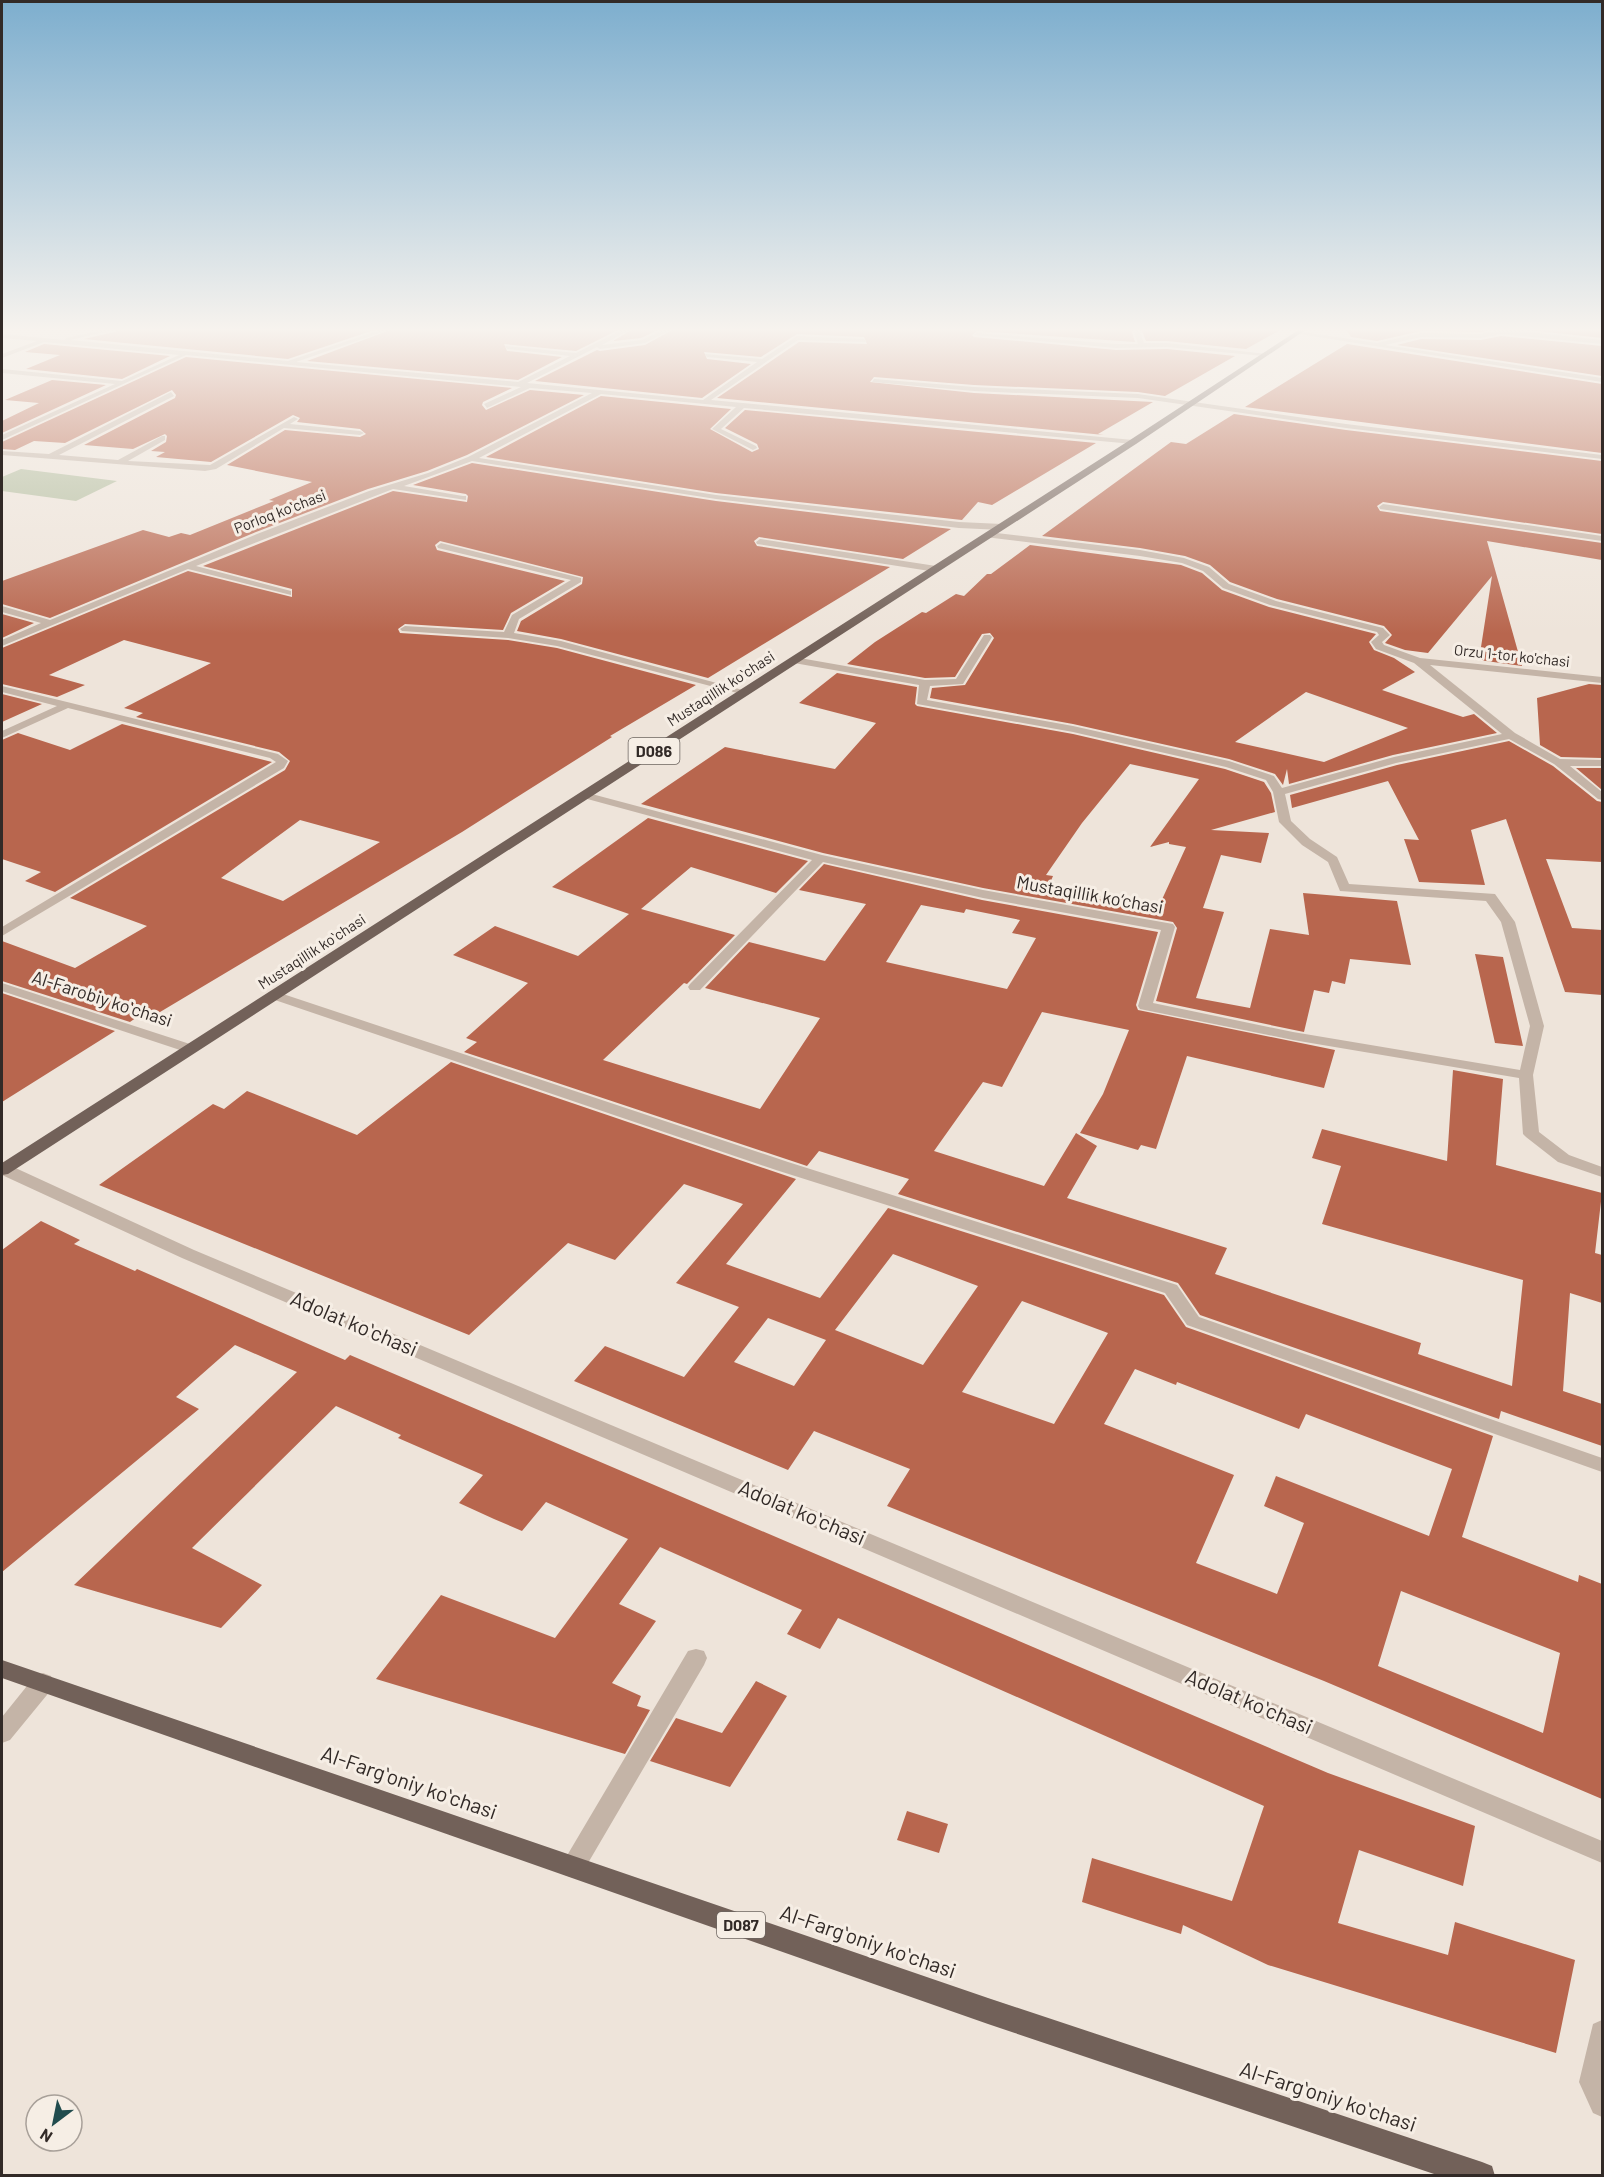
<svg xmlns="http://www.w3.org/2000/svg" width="1604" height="2177" viewBox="0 0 1604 2177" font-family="Barlow,sans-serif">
	<rect width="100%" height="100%" fill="#eee4da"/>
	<!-- green -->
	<path fill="#b1bb9c" d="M21,469L117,481L76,501L2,491V477Z"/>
	<!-- building -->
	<path fill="#b8664e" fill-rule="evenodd" d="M120,329H377L288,359L84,339L118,331Z
		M393,329H620L576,351L504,344L507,351L562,357L518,380L307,361Z
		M633,329H660L641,338L613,341Z
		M674,329H1131L1135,342L977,331L972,335L974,337L1116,350L1167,349L1235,356L1165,396L1138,392L974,385L874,377L870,382L974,393L1153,402L1098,434L1104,435L717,398L799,342L867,344L864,337L797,334L761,357L704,352L707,359L751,364L702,398L535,381L597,350L600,351L645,345Z
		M1141,329H1282L1246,349L1167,341H1146Z
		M1346,329H1493L1481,332L1421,331L1377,341L1351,337Z
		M1520,329H1602V338Z
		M1501,336L1602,346V376L1397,345L1421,339L1481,340Z
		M44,344L170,356L122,379L26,369L60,355L25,352Z
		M1347,344L1602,384V453L1245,407Z
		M186,357L512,388L483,402L482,405L486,410L530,390L584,395L467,455L427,471L368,489L256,532L50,618L2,604V581L143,530L169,537L181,533L190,535L274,501L269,500L312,482L227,465L285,430L360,437L366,434L360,429L297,422L300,418L293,415L211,462L156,457L165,452L151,451L166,442L167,436L165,434L133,449L84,445L175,398L176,395L172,390L65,443L34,441L15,450L2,449V442Z
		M52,380L106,385L2,433V421L39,403L5,400Z
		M601,396L731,409L710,429L752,452L759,449L757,444L725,428L745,410L1096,443L992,505L978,502L962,520L716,493L486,457Z
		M1234,414L1346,430L1602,461V534L1383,502L1377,506L1380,511L1602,543V560L1487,541L1522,666L1479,660L1492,576L1428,653L1405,650L1385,643L1392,635L1384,626L1277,599L1230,582L1210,565L1185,556L1140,548L1042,536L1171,442L1186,444Z
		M472,463L716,501L951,529L903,559L759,537L754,541L757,546L890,567L708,678L561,639L517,631L521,621L582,584L583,577L440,541L435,545L437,550L565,581L511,613L503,630L405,624L398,629L400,633L508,640L557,648L696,685L610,736L612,737L462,832L150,1018L140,1015L130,1022L2,981V941L75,968L147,926L70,898L285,770L290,761L279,752L136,717L143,713L124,708L211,663L124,640L49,675L85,685L57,697L2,684V648L188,571L292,597V589L203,566L393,491L467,502L468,496L466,494L413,485ZM300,820L380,842L283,901L221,878Z
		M1030,545L1181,565L1202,573L1222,590L1269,607L1376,634L1369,642L1374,650L1394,658L1415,672L1382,690L1463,717L1474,714L1497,733L1393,755L1289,784L1287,769L1283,785L1275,774L1229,759L1073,724L930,698L932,688L965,685L994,638L990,633L982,634L955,677L925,678L847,664L875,642L922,612L926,613L956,594L964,596L987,574H991ZM1306,692L1408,728L1324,762L1235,742Z
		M2,614L34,623L2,638Z
		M837,673L917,687L915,704L917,706L1073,734L1225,769L1264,782L1271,793L1275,812L1211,830L1269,833L1261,863L1221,855L1203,908L1224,912L1196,998L1250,1008L1270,929L1309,935L1303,893L1397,901L1411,965L1350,959L1345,984L1332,981L1329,993L1314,990L1304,1032L1156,1001L1177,928L1173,922L983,888L823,853L641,804L725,747L835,769L876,723L799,703ZM1130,764L1199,779L1150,847L1169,842V844L1186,847L1159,906L1123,900L1122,903L1047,890L1053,876L1046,875L1082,823Z
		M1589,684L1602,685V758L1561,757L1540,745L1537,698Z
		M2,694L42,704L2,722Z
		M122,724L272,762L55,892L25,881L41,872L2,859V740L18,733L70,750Z
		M1509,741L1553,766L1597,801L1602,802V862L1546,859L1572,928L1602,930V995L1565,992L1506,819L1471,830L1485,885L1419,882L1404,839L1419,840L1388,781L1292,808L1290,795L1397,765Z
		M1576,768H1602V790Z
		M648,818L808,861L776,893L691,867L641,909L735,935L687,984L684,983L603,1060L760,1109L820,1018L705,988L749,942L825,961L866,904L799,890L824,864L982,900L1158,932L1136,1005L1138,1010L1335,1050L1324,1088L1187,1056L1156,1149L1141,1145L1138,1150L1080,1133L1103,1094L1129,1030L1042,1012L1002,1087L983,1082L934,1151L1044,1186L1076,1133L1097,1146L1067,1198L1227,1248L1215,1274L1421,1343L1418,1354L1512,1386L1523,1280L1322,1224L1341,1166L1312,1158L1322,1129L1447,1161L1453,1070L1503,1079L1496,1165L1602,1193L1595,1253L1602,1255V1303L1570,1293L1563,1391L1602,1404V1446L1501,1411L1499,1419L1200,1315L1178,1283L898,1194L909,1179L819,1151L807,1166L464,1052L477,1042L466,1038L528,983L453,955L495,926L578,956L629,914L552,887ZM921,905L964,913L966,909L1020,920L1012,933L1036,938L1007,989L886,962Z
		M1475,954L1503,957L1523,1046L1495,1043Z
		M2,993L115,1031L2,1102Z
		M451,1062L796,1179L726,1264L820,1298L888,1208L1164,1295L1186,1327L1493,1436L1462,1537L1578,1582L1579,1575L1602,1584V1799L1324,1681L887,1506L910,1469L814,1431L788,1470L574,1381L605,1346L684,1377L739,1307L676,1283L743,1204L684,1184L615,1260L568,1243L469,1335L99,1185L213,1104L224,1109L247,1091L357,1135ZM893,1254L978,1286L923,1365L835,1330ZM1022,1301L1108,1333L1054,1424L962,1392ZM768,1318L826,1340L794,1386L734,1362ZM1135,1369L1176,1385L1177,1382L1299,1429L1306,1414L1452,1469L1429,1536L1276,1476L1264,1506L1304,1523L1277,1594L1196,1563L1234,1475L1104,1424ZM1401,1591L1560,1653L1543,1733L1378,1666Z
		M41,1221L80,1240L74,1244L135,1271L137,1269L345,1360L350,1355L1328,1773L1475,1826L1463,1886L1359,1850L1338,1923L1448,1955L1455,1922L1575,1960L1556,2053L1268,1965L1183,1925L1181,1934L1082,1902L1092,1858L1232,1901L1264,1806L838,1618L820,1649L787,1634L802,1610L660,1547L619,1604L656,1621L612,1683L641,1696L637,1706L650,1710L625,1754L376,1679L441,1595L555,1638L628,1539L546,1502L522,1531L494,1519L459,1503L483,1475L398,1438L401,1435L336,1406L192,1548L262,1585L221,1628L74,1585L297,1372L235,1345L176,1397L199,1409L2,1572V1250Z
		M756,1681L787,1696L730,1787L650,1761L676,1718L722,1733Z
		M907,1811L948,1824L939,1853L897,1840Z"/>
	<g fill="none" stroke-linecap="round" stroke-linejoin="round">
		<!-- minor -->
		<path fill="#c4b4a7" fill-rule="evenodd" d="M107,329H118L70,340L288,361L383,329H391L296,362L518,382L570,356L507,349L505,346L576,353L624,329H631L602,345L642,340L665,329H672L645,343L600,349L597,347L527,383L703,400L757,362L707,357L705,354L762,359L797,336L864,339L866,342L798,340L711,400L1133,440L1137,442L1133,444L744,408L721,429L756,446L757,448L753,450L712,429L736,407L601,394L479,458L716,495L959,522L1002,524L1006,527L1002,530L959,528L716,499L472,461L404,486L463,496H466V500L393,489L196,566L291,591V595L188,569L2,646V640L41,623L2,612V606L50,620L257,534L369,491L428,473L468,457L592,393L530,388L487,408L484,404L521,387L186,355L2,440V435L115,384L2,373V369L122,381L179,355L44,342L2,358V354L37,341L2,338V334L65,340L66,338Z
			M1133,329H1139L1144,343H1167L1267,354L1264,356L1167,347L1116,348L974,335L977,333L1116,344H1138Z
			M1502,329L1602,340V344L1501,334L1481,338L1421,337L1385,345L1602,378V382L1293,333L1296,331L1377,343L1421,333L1481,334Z
			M874,379L974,387L1138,394L1346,424L1602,455V459L1346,428L1138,398L974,391L872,382Z
			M171,392L174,396L59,455L118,460L162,436H165V440L128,461L210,465L294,417L298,419L290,424L360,431L364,433L360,435L284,428L216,469L205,471L2,455V451L49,454Z
			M1383,504L1602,536V541L1380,509L1379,507Z
			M988,532L1140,550L1184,558L1209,567L1229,584L1276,601L1383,628L1390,635L1382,642L1384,645L1420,658L1602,677V683L1430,665L1515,733L1560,759L1602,760V766H1570L1602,792V800L1598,799L1554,764L1509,739L1396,763L1285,794L1291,821L1310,839L1337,857L1349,884L1495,894L1515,922L1544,1026L1533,1075L1539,1132L1569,1155L1602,1167V1177L1558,1162L1526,1137L1523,1134L1519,1078L1293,1040L1140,1009L1138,1006L1161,930L983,898L823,862L700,990H690L688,987L690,984L812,860L580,797V793H588L822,855L983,890L1173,924L1175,927L1153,1003L1293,1032L1520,1070L1530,1026L1501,922L1486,901L1340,891L1328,862L1302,845L1279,822L1273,792L1266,780L1226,767L1073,732L917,704L919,685L794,663L789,660L794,657L925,680L956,679L984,635H990L992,637L963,684L930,686L927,700L1073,726L1229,761L1274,776L1282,788L1394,757L1502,734L1414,663L1376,649L1371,642L1379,635L1377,632L1270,605L1223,588L1203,571L1182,563L1140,556L985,537V533Z
			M760,539L936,566L941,569L936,572L757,544L756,542Z
			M441,543L581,578V582L519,619L514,633L561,641L750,692L745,695L557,646L508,638L402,631L400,629L405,626L504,632L512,615L571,580L438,548L437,546Z
			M2,686L278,754L288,761L284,768L2,936V927L276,762L270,758L68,708L2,738V731L57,706L2,692Z
			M2,983L196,1046L198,1049L191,1053L186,1052L2,991Z
			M274,991L788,1162L1177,1285L1199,1317L1602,1458V1472L1187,1325L1165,1293L776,1170L269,998L267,995L269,992Z
			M2,1164L9,1165L194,1250L1602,1841V1863L182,1258L2,1175Z
			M696,1649L704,1651L707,1658L704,1665L581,1875L573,1878L565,1875L561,1867L565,1859L688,1651Z
			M43,1673L51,1676L54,1683L51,1690L10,1740L2,1743V1717L35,1676Z
			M1602,2020V2117L1593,2113L1579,2082L1593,2024Z"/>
		<!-- major -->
		<path fill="#726159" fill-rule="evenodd" d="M1300,329H1307L1136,444L8,1174L2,1175V1163L1130,440Z
			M2,1660L988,1998L1482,2162L1492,2166L1495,2176H1440L988,2024L2,1678Z"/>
	</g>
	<!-- sky -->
	<linearGradient id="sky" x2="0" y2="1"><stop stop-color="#7daece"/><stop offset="0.52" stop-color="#f7f3ee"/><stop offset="1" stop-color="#f7f3ee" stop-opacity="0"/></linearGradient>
	<rect width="1604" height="634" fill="url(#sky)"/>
	<g text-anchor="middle" stroke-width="6" stroke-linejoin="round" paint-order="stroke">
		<!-- far-street labels -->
		<g font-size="15" fill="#322a27" stroke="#f6eee5">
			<text transform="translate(280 512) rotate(-21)" y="5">Porloq koʻchasi</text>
			<text transform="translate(1512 656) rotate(6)" y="5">Orzu 1-tor ko'chasi</text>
			<text transform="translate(721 689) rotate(-33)" y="5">Mustaqillik koʻchasi</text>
			<text transform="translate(312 952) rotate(-33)" y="5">Mustaqillik koʻchasi</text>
		</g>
		<!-- shield labels -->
		<g fill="#f6eee5" stroke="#6d6560" stroke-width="1.5">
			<rect x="628.5" y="738" width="51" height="26" rx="4.5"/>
			<rect x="717" y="1912" width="48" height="26" rx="4.5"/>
		</g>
		<g font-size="16" font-weight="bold" fill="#322a27">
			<text x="654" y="757">D086</text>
			<text x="741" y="1931">D087</text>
		</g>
		<!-- street labels -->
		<g font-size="18" fill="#322a27" stroke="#f6eee5">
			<text transform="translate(1090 895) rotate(10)" y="6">Mustaqillik ko‘chasi</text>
			<text transform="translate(102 999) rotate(18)" y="6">Al-Farobiy koʻchasi</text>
		</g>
		<!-- near-street labels -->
		<g font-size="21" fill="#322a27" stroke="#f6eee5">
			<text transform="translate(354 1324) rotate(23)" y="7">Adolat koʻchasi</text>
			<text transform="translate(802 1513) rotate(23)" y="7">Adolat koʻchasi</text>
			<text transform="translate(1249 1702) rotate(23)" y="7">Adolat koʻchasi</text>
			<text transform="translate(409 1783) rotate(19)" y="7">Al-Fargʻoniy koʻchasi</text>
			<text transform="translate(868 1942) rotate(19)" y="7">Al-Fargʻoniy koʻchasi</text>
			<text transform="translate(1328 2097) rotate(18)" y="7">Al-Fargʻoniy koʻchasi</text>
		</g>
	</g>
	<!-- border -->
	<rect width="1604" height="2177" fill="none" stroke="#322a27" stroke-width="6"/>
	<!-- north arrow -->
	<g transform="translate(54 2123) rotate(212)"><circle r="28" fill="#f6eee5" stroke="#a8a099" stroke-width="1.5"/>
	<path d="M0-4.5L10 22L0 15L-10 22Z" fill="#214c4e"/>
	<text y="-9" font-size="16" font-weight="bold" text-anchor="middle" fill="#322a27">N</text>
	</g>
</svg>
